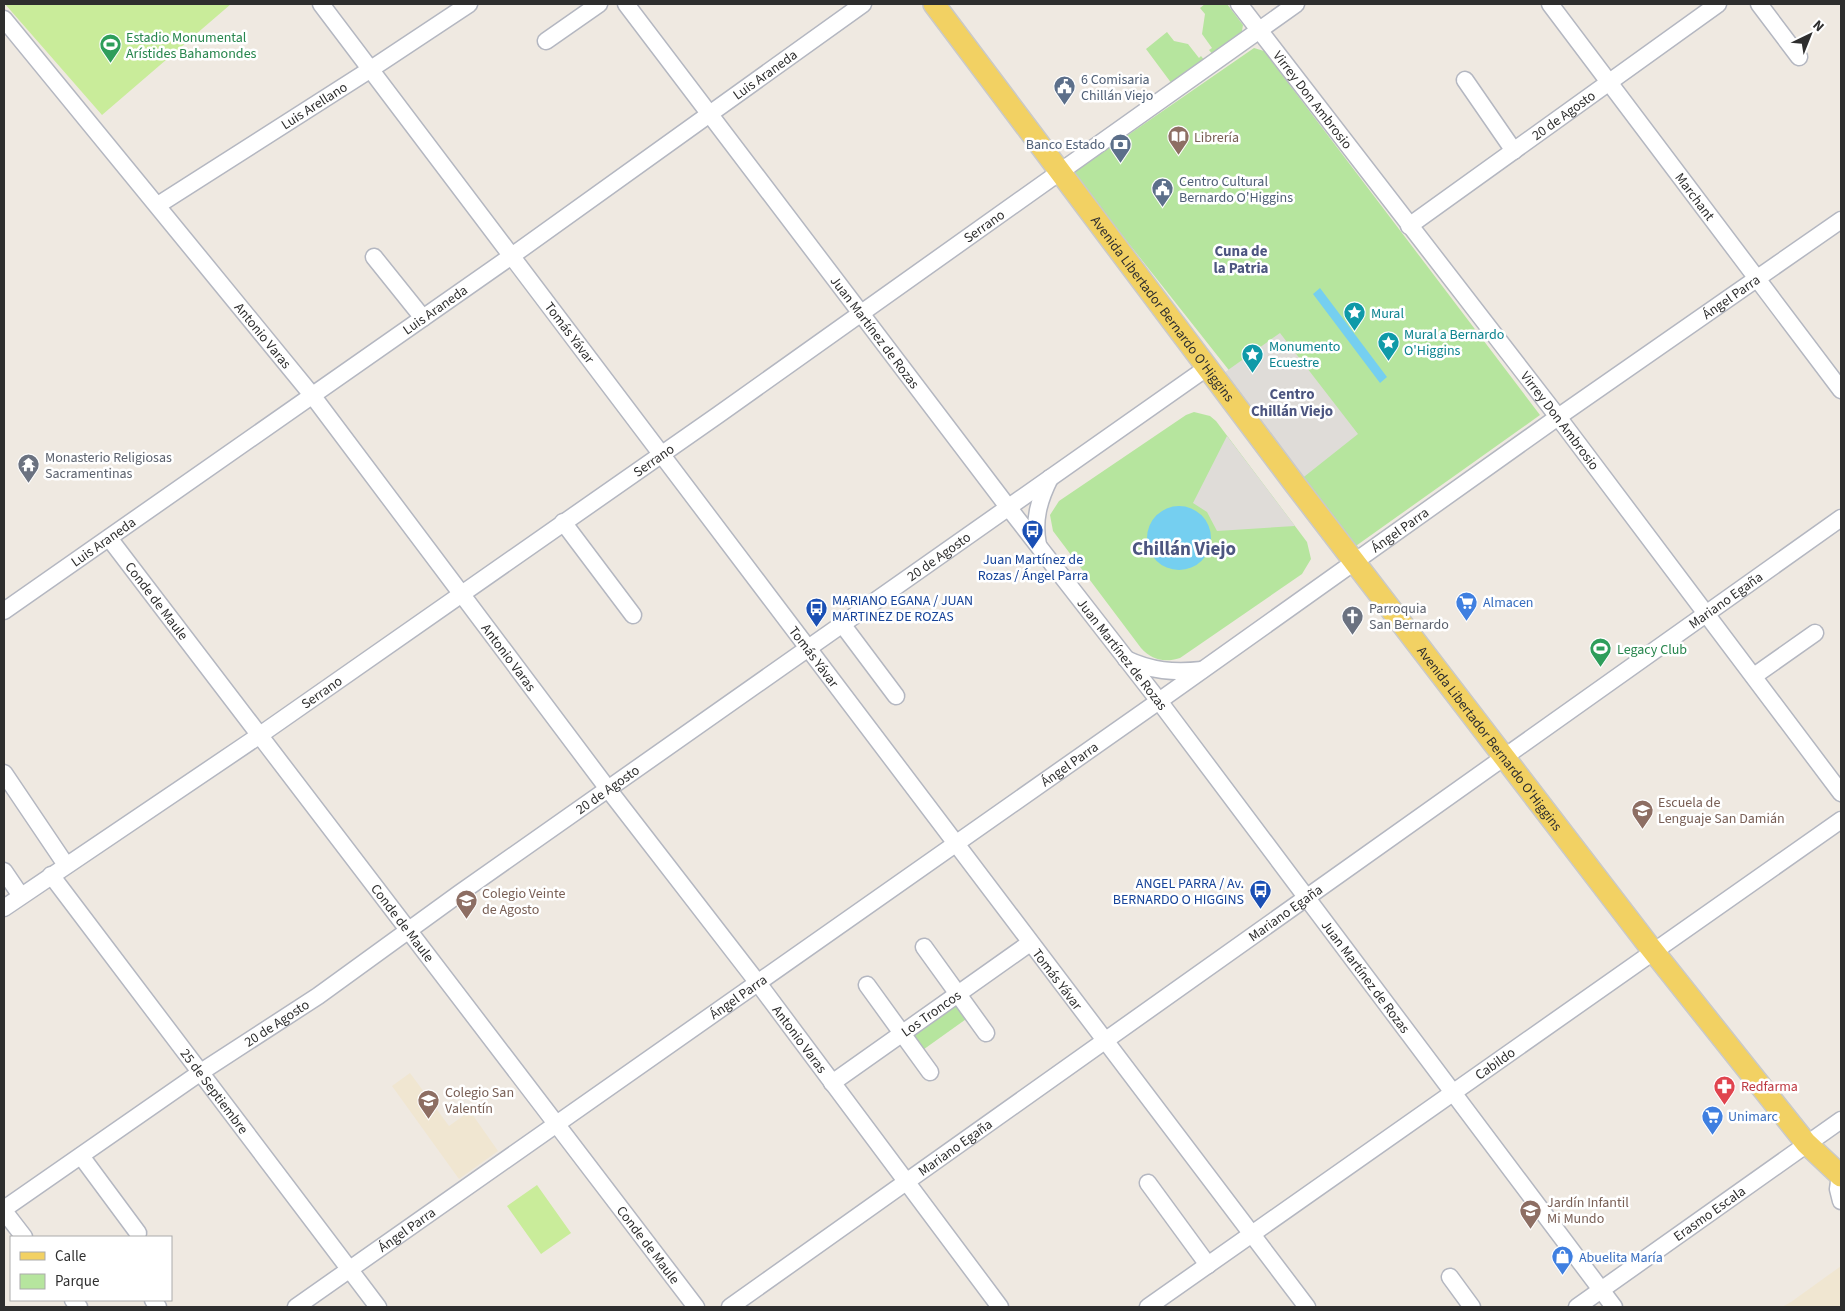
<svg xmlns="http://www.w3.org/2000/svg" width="1845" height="1311" viewBox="0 0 1845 1311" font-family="'Source Sans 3',sans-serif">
	<rect width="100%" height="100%" fill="#efe9e1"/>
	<!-- education -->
	<path fill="#f0e6d1" d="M410,1073L449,1126L470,1111L498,1151L459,1179L392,1086Z
		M1841,1266V1307H1782L1791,1302Z"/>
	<!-- green -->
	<path fill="#b6e59e" d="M1205,4H1227L1243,25L1241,37L1214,56L1209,50L1212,48L1202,34L1205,14L1200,8Z
		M1167,32L1174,41L1188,44L1199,58L1201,56L1205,61L1172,84L1146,49Z
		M1254,48L1264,51L1540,415L1353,548L1228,369L1073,173Z
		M1194,412L1210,416L1216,421L1307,542L1311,559L1302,574L1180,658C1164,663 1152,660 1141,648L1053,531L1050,515L1059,501L1186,415Z
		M957,1002L969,1017L920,1052L909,1036Z"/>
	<!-- pitch -->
	<path fill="#c9ec9a" d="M5,4H231L102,115Z
		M537,1185L571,1233L541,1254L507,1206Z"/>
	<!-- plaza -->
	<path fill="#dfdcd8" d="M1280,333L1358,434L1300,480L1221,375Z
		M1227,436L1295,526L1217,531L1207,512L1193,503Z"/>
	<!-- water -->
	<path fill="#75cff0" d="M1320,288L1387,377L1380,383L1313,294Z
		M1147 538a32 32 0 1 1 64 0a32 32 0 1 1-64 0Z"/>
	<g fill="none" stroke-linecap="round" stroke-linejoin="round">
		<defs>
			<g id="minor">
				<path id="s1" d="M321,4C651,437 976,875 1307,1307"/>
				<path id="s2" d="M626,4L1008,507L1159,701L1614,1307"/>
				<path id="s3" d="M1239,4L1558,417L1841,793"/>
				<path id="s4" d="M1550,4L1841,390"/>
				<path d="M1759,4L1799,57"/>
				<path id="s5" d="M4,19L312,395L608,789L758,983L1000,1307"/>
				<path d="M546,41L599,4"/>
				<path d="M1465,80L1514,151"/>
				<path id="s6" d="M158,205L371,69L469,4"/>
				<path id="s7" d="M1409,226L1718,4"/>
				<path d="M374,257L423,318"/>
				<path d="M563,522L633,615"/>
				<path id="s8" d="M109,538L696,1307"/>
				<path d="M1038,545C1033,520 1039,500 1050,478"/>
				<path id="s9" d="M4,611L513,255L863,4"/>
				<path d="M842,624L896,696"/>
				<path d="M1126,659C1151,671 1174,673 1202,670"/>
				<path d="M1754,676L1815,633"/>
				<path d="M4,773L66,865"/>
				<path d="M4,871L21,896"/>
				<path id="s10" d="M51,875L378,1307"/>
				<path id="s11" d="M4,908L260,735L718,415L1296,4"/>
				<path d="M924,947L986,1033"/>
				<path d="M867,985L930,1072"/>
				<path id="s12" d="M832,1083L1030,943"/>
				<path d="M81,1156L138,1233"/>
				<path d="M1840,1175L1838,1189L1841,1201"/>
				<path d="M1148,1183L1208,1265"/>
				<path id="s13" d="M4,1209L201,1072L318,996L460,893L1208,367"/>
				<path d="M4,1211L24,1237"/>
				<path d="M1450,1277L1472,1307"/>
				<path d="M73,1300L79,1307"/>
				<path d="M153,1300L158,1307"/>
				<path id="s14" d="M296,1307L1159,701L1558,417L1841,220"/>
				<path id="s15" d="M730,1307L1841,518"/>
				<path id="s16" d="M1148,1307L1841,820"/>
				<path id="s17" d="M1577,1307L1841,1120"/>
			</g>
			<g id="major">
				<path id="s18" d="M934,4L1294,483L1646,942L1806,1143L1841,1176"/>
			</g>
		</defs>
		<!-- minor casing -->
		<use href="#minor" stroke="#b4b7c1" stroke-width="19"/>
		<!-- major casing -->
		<use href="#major" stroke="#c9c9c9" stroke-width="24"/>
		<!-- minor -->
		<use href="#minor" stroke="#fff" stroke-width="16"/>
		<!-- major -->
		<use href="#major" stroke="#f2d163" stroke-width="21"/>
	</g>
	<!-- icons -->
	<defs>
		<symbol id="stadium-pin" viewBox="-11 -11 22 30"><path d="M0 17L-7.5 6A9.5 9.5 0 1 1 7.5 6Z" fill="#2e9e5b" stroke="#fff"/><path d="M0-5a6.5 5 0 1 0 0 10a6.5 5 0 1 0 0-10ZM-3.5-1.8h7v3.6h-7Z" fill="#fff"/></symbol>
		<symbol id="civic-pin" viewBox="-11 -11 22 30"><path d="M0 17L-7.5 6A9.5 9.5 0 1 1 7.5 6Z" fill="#5c6f8a" stroke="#fff"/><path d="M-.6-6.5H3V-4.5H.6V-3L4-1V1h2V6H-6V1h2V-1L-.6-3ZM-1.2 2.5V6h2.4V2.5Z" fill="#fff"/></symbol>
		<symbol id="library-pin" viewBox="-11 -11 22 30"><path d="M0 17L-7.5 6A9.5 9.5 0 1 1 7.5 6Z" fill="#8d6e63" stroke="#fff"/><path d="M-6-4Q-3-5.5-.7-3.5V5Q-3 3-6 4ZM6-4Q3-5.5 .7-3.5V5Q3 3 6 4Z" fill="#fff"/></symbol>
		<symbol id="bank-pin" viewBox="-11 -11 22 30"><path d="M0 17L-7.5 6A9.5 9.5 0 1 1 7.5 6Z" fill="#5c6f8a" stroke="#fff"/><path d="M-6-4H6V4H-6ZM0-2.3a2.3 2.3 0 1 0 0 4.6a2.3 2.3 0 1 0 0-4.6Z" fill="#fff"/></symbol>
		<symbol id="sight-pin" viewBox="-11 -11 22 30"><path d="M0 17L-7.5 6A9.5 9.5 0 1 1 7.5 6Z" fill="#0f9aa8" stroke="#fff"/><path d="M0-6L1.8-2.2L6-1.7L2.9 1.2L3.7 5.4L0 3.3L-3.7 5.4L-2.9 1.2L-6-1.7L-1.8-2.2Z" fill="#fff"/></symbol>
		<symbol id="temple-pin" viewBox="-11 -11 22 30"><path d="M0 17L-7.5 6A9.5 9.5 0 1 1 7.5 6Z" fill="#6b7280" stroke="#fff"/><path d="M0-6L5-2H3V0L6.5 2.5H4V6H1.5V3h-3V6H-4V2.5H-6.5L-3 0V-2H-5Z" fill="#fff"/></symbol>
		<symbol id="bus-pin" viewBox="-11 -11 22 30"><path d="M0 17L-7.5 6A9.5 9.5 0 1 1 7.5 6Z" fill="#1a4fb4" stroke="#fff"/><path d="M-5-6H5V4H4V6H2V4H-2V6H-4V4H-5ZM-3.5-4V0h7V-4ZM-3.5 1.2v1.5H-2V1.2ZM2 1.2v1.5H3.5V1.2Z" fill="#fff"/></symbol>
		<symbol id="supermarket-pin" viewBox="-11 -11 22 30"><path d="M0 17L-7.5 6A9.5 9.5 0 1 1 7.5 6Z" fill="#3f7fe0" stroke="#fff"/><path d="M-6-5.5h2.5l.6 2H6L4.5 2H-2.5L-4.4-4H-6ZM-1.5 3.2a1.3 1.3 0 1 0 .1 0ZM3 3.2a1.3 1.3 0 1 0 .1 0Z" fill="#fff"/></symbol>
		<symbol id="church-pin" viewBox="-11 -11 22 30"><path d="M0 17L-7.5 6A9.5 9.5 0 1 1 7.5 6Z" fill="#6b7280" stroke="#fff"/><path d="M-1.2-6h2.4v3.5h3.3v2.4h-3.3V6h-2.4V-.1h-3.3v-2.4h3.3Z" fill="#fff"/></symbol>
		<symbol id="school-pin" viewBox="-11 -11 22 30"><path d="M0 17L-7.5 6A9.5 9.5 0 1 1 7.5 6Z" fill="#8d6e63" stroke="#fff"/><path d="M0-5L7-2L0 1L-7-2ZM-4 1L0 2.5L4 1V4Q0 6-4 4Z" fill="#fff"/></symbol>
		<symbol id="pharmacy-pin" viewBox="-11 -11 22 30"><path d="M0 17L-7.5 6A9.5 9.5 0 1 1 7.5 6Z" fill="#e0444e" stroke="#fff"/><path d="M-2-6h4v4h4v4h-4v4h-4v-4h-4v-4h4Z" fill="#fff"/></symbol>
		<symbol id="shop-pin" viewBox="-11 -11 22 30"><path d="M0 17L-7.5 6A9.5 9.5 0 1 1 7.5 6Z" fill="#3f7fe0" stroke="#fff"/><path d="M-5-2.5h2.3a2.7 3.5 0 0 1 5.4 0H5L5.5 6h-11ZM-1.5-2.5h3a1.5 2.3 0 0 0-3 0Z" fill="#fff"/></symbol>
	</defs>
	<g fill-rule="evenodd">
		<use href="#stadium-pin" x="98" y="32" width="25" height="34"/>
		<use href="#civic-pin" x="1052" y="74" width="25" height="34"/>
		<use href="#library-pin" x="1166" y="124" width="25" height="34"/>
		<use href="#bank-pin" x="1108" y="132" width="25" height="34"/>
		<use href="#civic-pin" x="1150" y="176" width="25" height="34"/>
		<use href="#sight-pin" x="1342" y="300" width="25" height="34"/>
		<use href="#sight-pin" x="1376" y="330" width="25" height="34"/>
		<use href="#sight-pin" x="1240" y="342" width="25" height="34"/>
		<use href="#temple-pin" x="16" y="452" width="25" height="34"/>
		<use href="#bus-pin" x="1020" y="518" width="25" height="34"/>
		<use href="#supermarket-pin" x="1454" y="590" width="25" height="34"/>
		<use href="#bus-pin" x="804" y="596" width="25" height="34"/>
		<use href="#church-pin" x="1340" y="604" width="25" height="34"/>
		<use href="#stadium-pin" x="1588" y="636" width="25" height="34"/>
		<use href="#school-pin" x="1630" y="798" width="25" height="34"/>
		<use href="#bus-pin" x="1248" y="878" width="25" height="34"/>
		<use href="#school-pin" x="454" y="888" width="25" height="34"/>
		<use href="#pharmacy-pin" x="1712" y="1074" width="25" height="34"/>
		<use href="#school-pin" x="416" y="1088" width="25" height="34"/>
		<use href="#supermarket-pin" x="1700" y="1104" width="25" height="34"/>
		<use href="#school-pin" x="1518" y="1198" width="25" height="34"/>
		<use href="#shop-pin" x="1550" y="1244" width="25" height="34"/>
	</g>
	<g text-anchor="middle" stroke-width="5" stroke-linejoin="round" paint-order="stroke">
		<!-- leisure labels -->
		<g font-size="14" fill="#27864d" stroke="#fff" text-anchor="start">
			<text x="126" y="42">Estadio Monumental<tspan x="126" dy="16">Arístides Bahamondes</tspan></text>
			<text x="1617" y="654">Legacy Club</text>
		</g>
		<!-- street labels -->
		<g font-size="14" fill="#2e2e2e" stroke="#fff">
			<text dy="5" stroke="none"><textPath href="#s9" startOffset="931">Luis Araneda</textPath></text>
			<text dy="5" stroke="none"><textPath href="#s3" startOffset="121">Virrey Don Ambrosio</textPath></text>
			<text dy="5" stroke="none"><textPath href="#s6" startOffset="185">Luis Arellano</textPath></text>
			<text dy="5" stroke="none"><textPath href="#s7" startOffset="190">20 de Agosto</textPath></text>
			<text dy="5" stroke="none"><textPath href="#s4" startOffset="241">Marchant</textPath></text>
			<text dy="5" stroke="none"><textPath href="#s11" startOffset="1194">Serrano</textPath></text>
			<text dy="5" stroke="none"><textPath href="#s14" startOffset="1755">Ángel Parra</textPath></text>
			<text dy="5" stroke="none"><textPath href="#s18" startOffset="381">Avenida Libertador Bernardo O'Higgins</textPath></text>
			<text dy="5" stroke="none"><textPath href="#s9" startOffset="526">Luis Araneda</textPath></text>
			<text dy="5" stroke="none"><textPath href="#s1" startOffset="412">Tomás Yávar</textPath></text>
			<text dy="5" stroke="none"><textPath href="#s2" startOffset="412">Juan Martínez de Rozas</textPath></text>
			<text dy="5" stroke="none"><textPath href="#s5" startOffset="409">Antonio Varas</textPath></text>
			<text dy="5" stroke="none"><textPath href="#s3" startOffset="526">Virrey Don Ambrosio</textPath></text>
			<text dy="5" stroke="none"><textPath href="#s11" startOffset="789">Serrano</textPath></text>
			<text dy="5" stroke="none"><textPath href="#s14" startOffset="1350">Ángel Parra</textPath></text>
			<text dy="5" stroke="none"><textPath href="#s9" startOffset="121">Luis Araneda</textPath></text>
			<text dy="5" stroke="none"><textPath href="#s13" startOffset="1140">20 de Agosto</textPath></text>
			<text dy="5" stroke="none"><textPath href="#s15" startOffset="1221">Mariano Egaña</textPath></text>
			<text dy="5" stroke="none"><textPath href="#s8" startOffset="79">Conde de Maule</textPath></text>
			<text dy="5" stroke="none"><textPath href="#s2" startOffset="818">Juan Martínez de Rozas</textPath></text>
			<text dy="5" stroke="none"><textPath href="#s5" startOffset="814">Antonio Varas</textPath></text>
			<text dy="5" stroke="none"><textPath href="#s1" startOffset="818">Tomás Yávar</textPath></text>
			<text dy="5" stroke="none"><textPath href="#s11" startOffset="384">Serrano</textPath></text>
			<text dy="5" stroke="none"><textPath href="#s18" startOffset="921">Avenida Libertador Bernardo O'Higgins</textPath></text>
			<text dy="5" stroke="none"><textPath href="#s14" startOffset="945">Ángel Parra</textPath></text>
			<text dy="5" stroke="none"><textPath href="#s13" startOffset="735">20 de Agosto</textPath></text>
			<text dy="5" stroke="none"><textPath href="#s15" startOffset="681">Mariano Egaña</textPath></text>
			<text dy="5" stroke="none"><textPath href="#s8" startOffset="484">Conde de Maule</textPath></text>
			<text dy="5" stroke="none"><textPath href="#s2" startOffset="1222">Juan Martínez de Rozas</textPath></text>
			<text dy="5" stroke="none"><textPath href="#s1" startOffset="1222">Tomás Yávar</textPath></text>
			<text dy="5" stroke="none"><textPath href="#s14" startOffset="540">Ángel Parra</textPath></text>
			<text dy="5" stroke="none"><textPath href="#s12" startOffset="121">Los Troncos</textPath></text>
			<text dy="5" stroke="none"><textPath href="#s13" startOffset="330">20 de Agosto</textPath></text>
			<text dy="5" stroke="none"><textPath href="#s5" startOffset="1294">Antonio Varas</textPath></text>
			<text dy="5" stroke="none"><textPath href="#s16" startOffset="424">Cabildo</textPath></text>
			<text dy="5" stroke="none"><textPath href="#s10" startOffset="271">25 de Septiembre</textPath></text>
			<text dy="5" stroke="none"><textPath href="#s15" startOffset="276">Mariano Egaña</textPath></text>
			<text dy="5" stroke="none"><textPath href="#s17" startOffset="162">Erasmo Escala</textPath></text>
			<text dy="5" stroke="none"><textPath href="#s14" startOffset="135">Ángel Parra</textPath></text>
			<text dy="5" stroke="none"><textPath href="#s8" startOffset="889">Conde de Maule</textPath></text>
		</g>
		<!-- service labels -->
		<g font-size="14" fill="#4e5e75" stroke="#fff" text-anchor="start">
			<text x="1081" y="84">6 Comisaria<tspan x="1081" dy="16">Chillán Viejo</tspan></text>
			<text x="1105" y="149" text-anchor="end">Banco Estado</text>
			<text x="1179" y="186">Centro Cultural<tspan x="1179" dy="16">Bernardo O'Higgins</tspan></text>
		</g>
		<!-- education labels -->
		<g font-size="14" fill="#785e54" stroke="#fff" text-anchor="start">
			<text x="1194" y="142">Librería</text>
			<text x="1658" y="807">Escuela de<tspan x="1658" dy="16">Lenguaje San Damián</tspan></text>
			<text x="482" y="898">Colegio Veinte<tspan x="482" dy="16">de Agosto</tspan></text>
			<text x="445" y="1097">Colegio San<tspan x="445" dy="16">Valentín</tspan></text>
			<text x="1547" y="1207">Jardín Infantil<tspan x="1547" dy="16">Mi Mundo</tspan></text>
		</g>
		<!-- culture labels -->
		<g font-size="14" fill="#0d838f" stroke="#fff" text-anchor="start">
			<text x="1371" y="318">Mural</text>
			<text x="1404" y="339">Mural a Bernardo<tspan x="1404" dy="16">O'Higgins</tspan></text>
			<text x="1269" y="351">Monumento<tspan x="1269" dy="16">Ecuestre</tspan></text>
		</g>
		<!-- worship labels -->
		<g font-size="14" fill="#5b616d" stroke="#fff" text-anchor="start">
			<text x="45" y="462">Monasterio Religiosas<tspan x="45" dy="16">Sacramentinas</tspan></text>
			<text x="1369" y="613">Parroquia<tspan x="1369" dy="16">San Bernardo</tspan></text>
		</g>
		<!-- transit labels -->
		<g font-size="14" fill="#164399" stroke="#fff">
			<text x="1033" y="564">Juan Martínez de<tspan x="1033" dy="16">Rozas / Ángel Parra</tspan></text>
			<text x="832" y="605" text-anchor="start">MARIANO EGANA / JUAN<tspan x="832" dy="16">MARTINEZ DE ROZAS</tspan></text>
			<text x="1244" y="888" text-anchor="end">ANGEL PARRA / Av.<tspan x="1244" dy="16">BERNARDO O HIGGINS</tspan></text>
		</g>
		<!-- shop labels -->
		<g font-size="14" fill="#366cbe" stroke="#fff" text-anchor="start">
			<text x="1483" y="607">Almacen</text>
			<text x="1728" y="1121">Unimarc</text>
			<text x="1579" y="1262">Abuelita María</text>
		</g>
		<!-- health labels -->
		<g font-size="14" fill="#be3a42" stroke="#fff" text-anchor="start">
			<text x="1741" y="1091">Redfarma</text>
		</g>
		<!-- neighbourhood labels -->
		<g font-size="15" font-weight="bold" fill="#4d5680" stroke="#fff">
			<text x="1241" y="256">Cuna de<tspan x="1241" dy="17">la Patria</tspan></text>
			<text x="1292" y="399">Centro<tspan x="1292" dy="17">Chillán Viejo</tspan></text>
		</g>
		<!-- district labels -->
		<g font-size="19" font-weight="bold" fill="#4d5680" stroke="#fff">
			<text x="1184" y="555">Chillán Viejo</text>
		</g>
	</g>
	<!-- border -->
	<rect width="1845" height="1311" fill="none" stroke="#2e2e2e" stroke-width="10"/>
	<!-- legend -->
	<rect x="10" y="1236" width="162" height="65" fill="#ffffff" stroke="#ababab"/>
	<rect x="20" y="1252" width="25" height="8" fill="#f2d163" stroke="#ababab"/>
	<text x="55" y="1261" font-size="15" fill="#2e2e2e">Calle</text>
	<rect x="20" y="1274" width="25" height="15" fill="#b6e59e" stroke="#ababab"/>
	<text x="55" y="1286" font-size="15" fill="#2e2e2e">Parque</text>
	<!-- north arrow -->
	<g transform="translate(1810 35) rotate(43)" stroke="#ffffff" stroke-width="4" paint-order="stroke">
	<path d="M0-4L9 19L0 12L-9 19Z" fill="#2e2e2e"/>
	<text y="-8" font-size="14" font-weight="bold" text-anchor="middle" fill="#2e2e2e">N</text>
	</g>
</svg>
